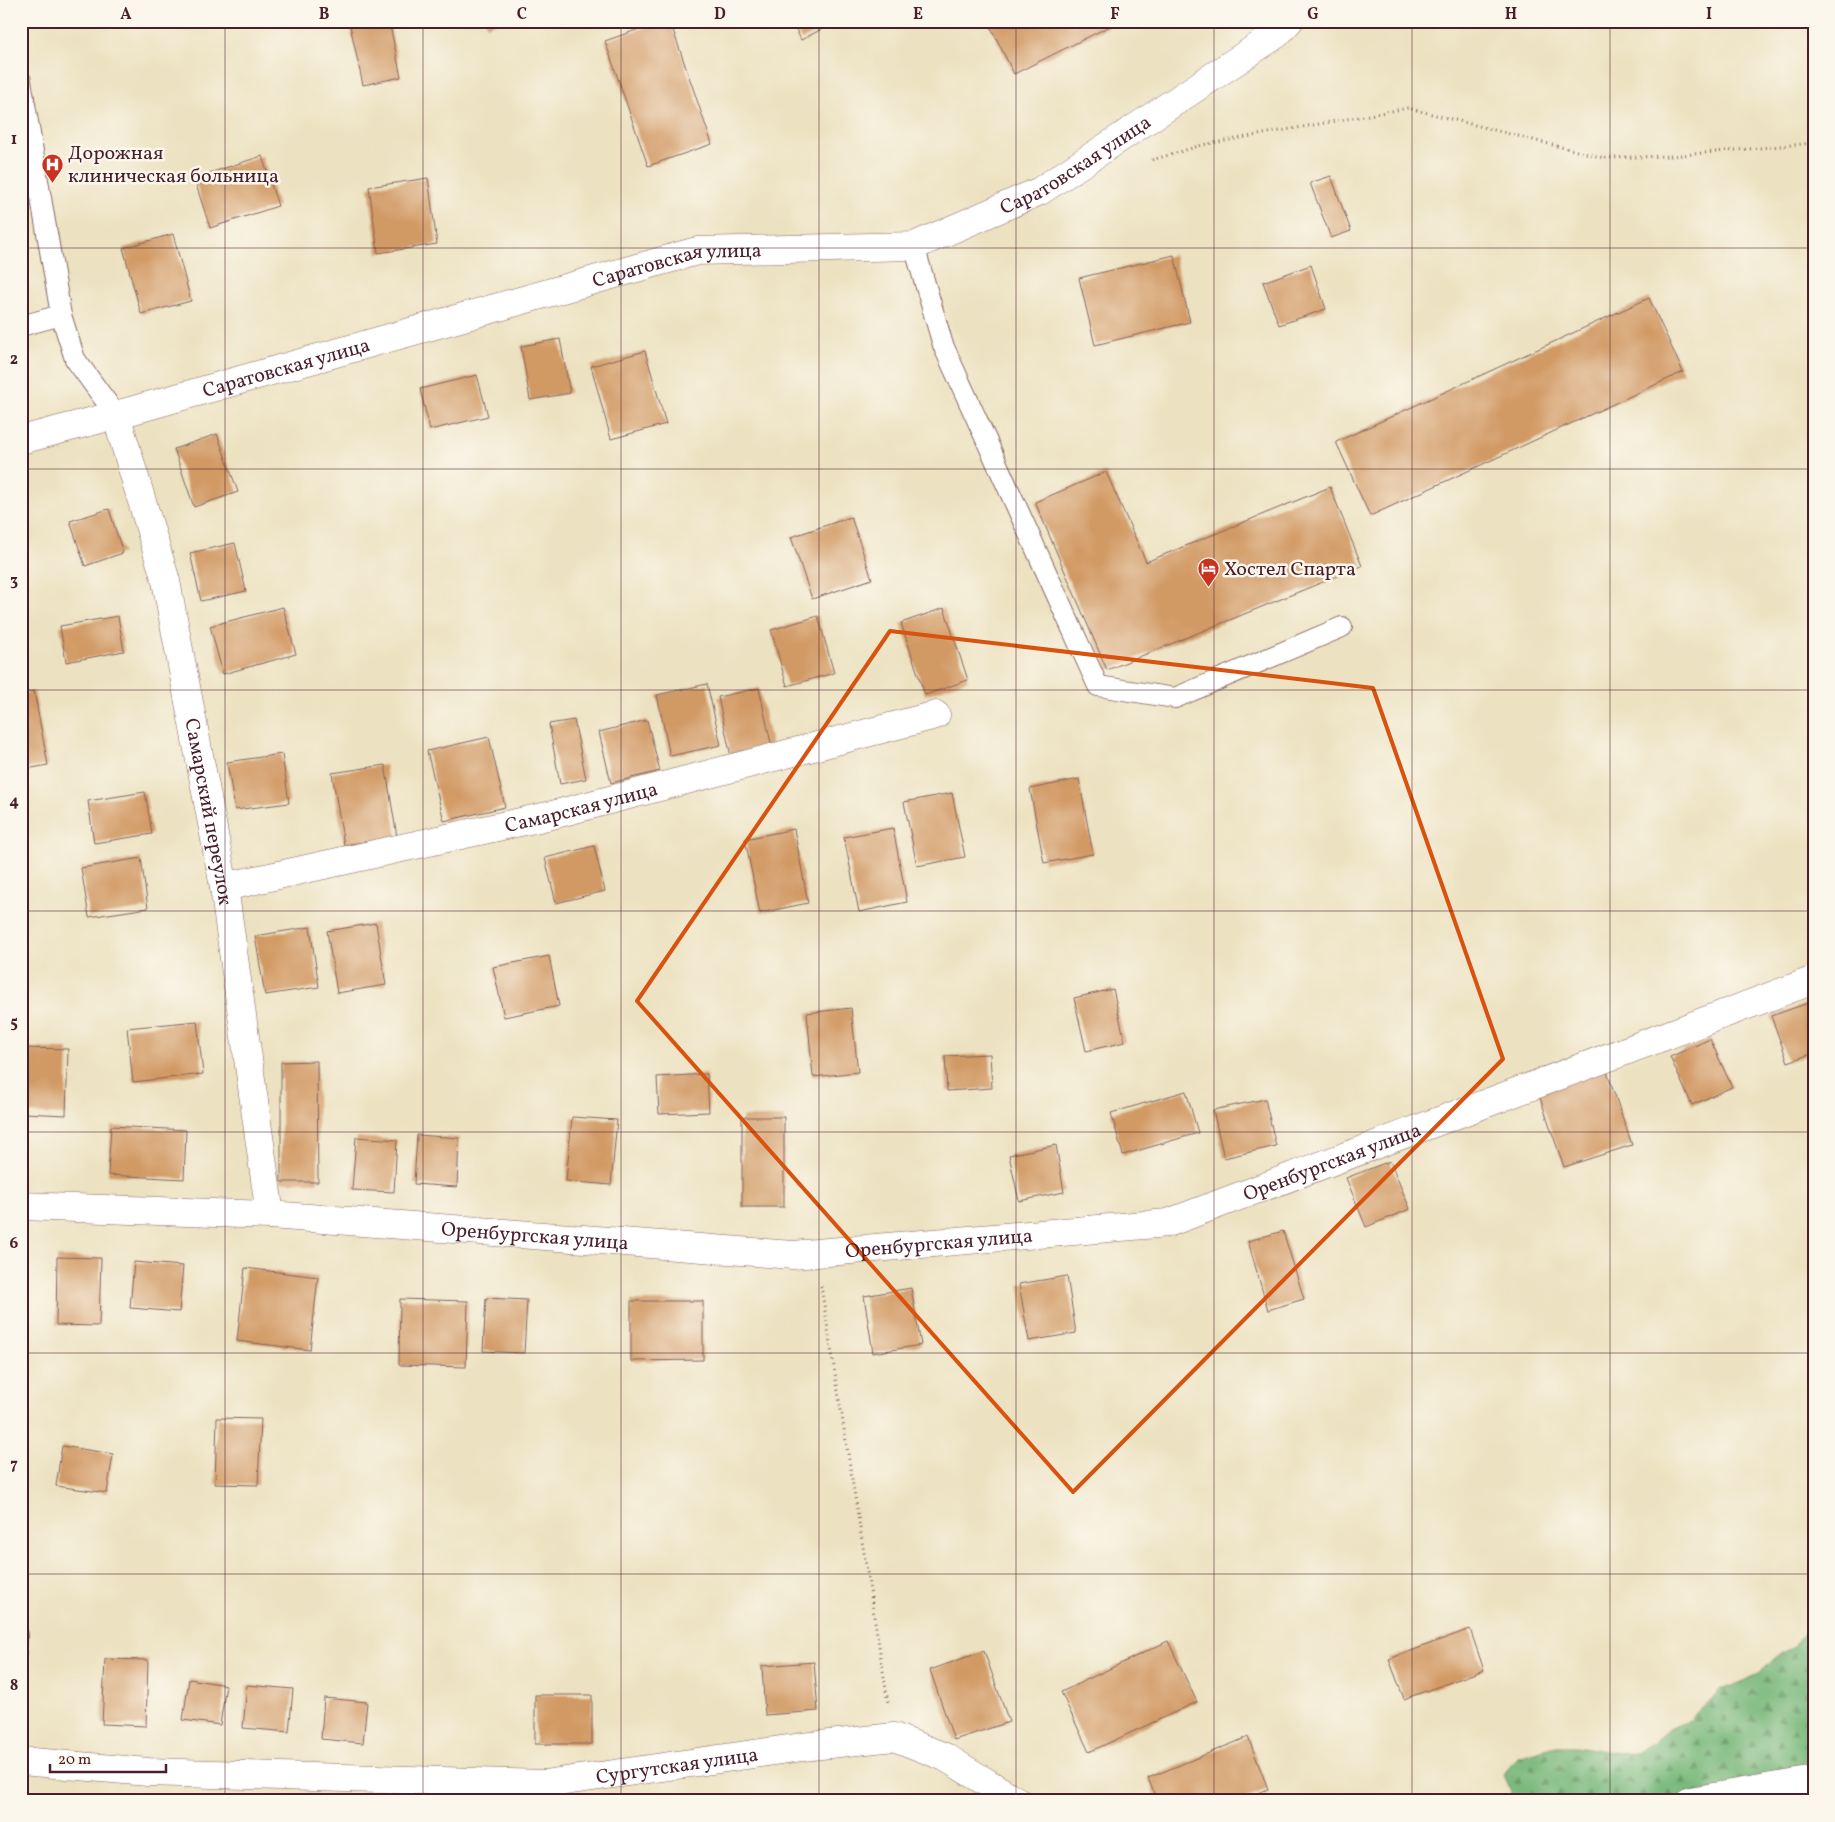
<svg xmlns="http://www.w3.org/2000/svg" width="1835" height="1822" viewBox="0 0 1835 1822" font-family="Vollkorn,serif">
	<defs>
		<pattern id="forest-firs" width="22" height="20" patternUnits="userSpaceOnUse" patternTransform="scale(1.25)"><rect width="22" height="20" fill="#78b87a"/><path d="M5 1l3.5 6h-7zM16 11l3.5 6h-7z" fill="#649564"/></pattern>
	</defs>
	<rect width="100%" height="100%" fill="#fbf7ec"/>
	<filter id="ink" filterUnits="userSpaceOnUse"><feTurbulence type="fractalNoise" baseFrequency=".02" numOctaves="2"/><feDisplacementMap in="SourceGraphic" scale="10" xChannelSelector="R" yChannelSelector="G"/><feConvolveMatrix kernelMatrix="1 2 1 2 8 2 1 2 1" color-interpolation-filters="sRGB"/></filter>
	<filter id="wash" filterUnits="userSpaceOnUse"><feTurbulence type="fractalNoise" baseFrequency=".0096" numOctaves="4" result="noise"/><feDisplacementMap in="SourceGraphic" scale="20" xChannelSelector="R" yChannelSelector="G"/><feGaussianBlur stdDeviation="1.12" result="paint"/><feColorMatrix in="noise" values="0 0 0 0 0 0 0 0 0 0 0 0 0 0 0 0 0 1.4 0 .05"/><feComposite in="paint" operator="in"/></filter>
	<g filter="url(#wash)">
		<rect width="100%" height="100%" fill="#ece1c0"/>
		<!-- forest -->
		<path fill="url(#forest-firs)" stroke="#616c52" d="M1814,1626V1801H1520L1511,1793L1504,1773L1517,1757L1556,1746H1576L1617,1753L1636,1752L1654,1742L1671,1728L1690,1720L1720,1691L1759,1674L1776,1657L1793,1646L1805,1631Z"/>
		<g id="blocks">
			<!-- building -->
			<path fill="#d19964" d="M349,21H389L401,77L363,85Z
				M485,21H499L487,26Z
				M662,21H670L712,144L648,166L605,41Z
				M792,21H837L801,40Z
				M990,21H1109L1112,25L1014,74L988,22Z
				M262,156L278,206L210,228L194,178Z
				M1331,176L1351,231L1331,238L1310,183Z
				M428,178L437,244L378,253L369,187Z
				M173,234L191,301L141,314L123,248Z
				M1174,255L1190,322L1095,345L1079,278Z
				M1311,265L1326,309L1279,325L1263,282Z
				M1649,298L1683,372L1370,516L1336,442Z
				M560,339L570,393L530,400L521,346Z
				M645,351L666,424L611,439L591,366Z
				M477,375L488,416L430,430L420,389Z
				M217,434L238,492L194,507L174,449Z
				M1106,472L1146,562L1330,487L1362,566L1107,670L1035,502Z
				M109,509L123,553L85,566L70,521Z
				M851,517L872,579L812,599L791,537Z
				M235,543L246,591L201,601L190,553Z
				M283,607L296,654L223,674L210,626Z
				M944,608L968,680L925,695L901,623Z
				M118,616L124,651L66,662L60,626Z
				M818,616L834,673L787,686L771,630Z
				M707,684L721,745L670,756L657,695Z
				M759,688L772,748L731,757L718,697Z
				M34,691L48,765L21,770V694Z
				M574,720L586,779L560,784L549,724Z
				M647,720L660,771L611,783L599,732Z
				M489,737L505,807L444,821L427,751Z
				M282,754L289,803L235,810L227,762Z
				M385,765L397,837L344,845L332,773Z
				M1079,779L1093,854L1044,863L1030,789Z
				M145,792L152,834L94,843L88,801Z
				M952,793L965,857L917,866L904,802Z
				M893,828L907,902L859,912L844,837Z
				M794,829L808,903L760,913L745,839Z
				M594,846L605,891L556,903L545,858Z
				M141,858L148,908L89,917L81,868Z
				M376,923L386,985L337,993L327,931Z
				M310,927L319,987L265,995L255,936Z
				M549,956L559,1006L504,1017L493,967Z
				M1113,989L1125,1042L1086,1051L1074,998Z
				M1814,1001V1053L1788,1062L1771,1016Z
				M851,1008L858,1072L813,1077L807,1013Z
				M197,1021L203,1074L133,1082L127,1028Z
				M1710,1039L1732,1087L1692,1105L1670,1057Z
				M25,1048L68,1049L66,1115L23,1113Z
				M990,1054L992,1088L947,1091L945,1056Z
				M317,1061L318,1182H281V1062Z
				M1606,1069L1632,1145L1564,1167L1538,1092Z
				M707,1074L709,1112L659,1114L657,1077Z
				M1186,1091L1198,1133L1123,1155L1111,1113Z
				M1265,1099L1276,1146L1224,1158L1213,1110Z
				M572,1117L617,1120L611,1185L566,1181Z
				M742,1117H784V1207H742Z
				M111,1126L186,1130L184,1179L108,1175Z
				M417,1135L459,1138L457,1187L414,1184Z
				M356,1137L397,1140L394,1192L352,1190Z
				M1056,1145L1064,1192L1019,1201L1009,1155Z
				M1390,1161L1410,1209L1366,1227L1346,1178Z
				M1283,1231L1304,1299L1268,1310L1248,1241Z
				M57,1257L101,1258L99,1326L56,1325Z
				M134,1262L183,1266L179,1312L130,1308Z
				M245,1268L318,1277L310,1350L237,1341Z
				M1067,1276L1076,1333L1029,1341L1019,1284Z
				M911,1288L921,1345L873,1353L864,1296Z
				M486,1298L527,1300L524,1353L483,1351Z
				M400,1299L468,1301L466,1367L399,1365Z
				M631,1301H703V1360L631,1361Z
				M217,1418L261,1419L258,1485L215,1484Z
				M62,1446L113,1454L107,1493L56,1486Z
				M1470,1629L1484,1670L1404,1699L1389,1659Z
				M21,1630L28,1631L23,1687H21Z
				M1168,1641L1197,1702L1089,1752L1061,1692Z
				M984,1651L1009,1722L954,1740L930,1670Z
				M105,1659L148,1660L146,1726L102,1724Z
				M814,1662L818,1711L765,1715L762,1666Z
				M189,1679L226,1685L220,1725L183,1720Z
				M247,1685L293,1689L289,1732L243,1728Z
				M535,1695H592V1744H535Z
				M324,1698L367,1702L363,1743L321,1739Z
				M1248,1737L1268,1789L1239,1801H1157L1148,1778Z"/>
		</g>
	</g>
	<g filter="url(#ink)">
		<use href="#blocks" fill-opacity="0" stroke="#83635f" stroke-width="1"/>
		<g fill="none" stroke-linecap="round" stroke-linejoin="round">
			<defs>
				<path id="lane" d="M21,81L61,315L75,359L116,415
					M914,246L943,345L1098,686L1175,698L1342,627
					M21,326L61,315"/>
				<g id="street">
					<path id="s1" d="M116,415L166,581L224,887L270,1215"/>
					<path id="s2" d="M21,440L116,415L697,251L914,246L1040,191L1277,34L1289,21"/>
					<path id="s3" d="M224,887L552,815L936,715"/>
					<path id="s4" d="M21,1206L270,1215L793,1255L1168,1223L1814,980"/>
					<path id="s5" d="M21,1761L148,1772L544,1784L802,1747L894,1737L945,1757L1017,1801"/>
					<path d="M1690,1801L1814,1780"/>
				</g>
			</defs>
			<!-- lane casing -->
			<use href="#lane" stroke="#83635f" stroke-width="22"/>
			<!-- street casing -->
			<use href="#street" stroke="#83635f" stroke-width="29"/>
			<!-- path -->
			<path stroke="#83635f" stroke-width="3" stroke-dasharray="1 4" stroke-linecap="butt" d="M1152,160L1202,145L1408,108L1604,158L1671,156L1814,143
				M821,1286L888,1702"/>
			<!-- lane -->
			<use href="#lane" stroke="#fff" stroke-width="20"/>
			<!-- street -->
			<use href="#street" stroke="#fff" stroke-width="28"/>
		</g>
	</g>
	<!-- marked area -->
	<path fill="none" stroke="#d8530f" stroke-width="4" stroke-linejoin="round" d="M890,631L1373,688L1503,1059L1073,1492L637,1001Z"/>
	<!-- grid -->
	<path fill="none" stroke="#4a1f2b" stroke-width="1" stroke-opacity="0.55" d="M225,21V1801M423,21V1801M621,21V1801M819,21V1801M1016,21V1801M1214,21V1801M1412,21V1801M1610,21V1801M21,248H1814M21,469H1814M21,690H1814M21,911H1814M21,1132H1814M21,1353H1814M21,1574H1814"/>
	<!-- icons -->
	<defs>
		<symbol id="hospital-pin" viewBox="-11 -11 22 30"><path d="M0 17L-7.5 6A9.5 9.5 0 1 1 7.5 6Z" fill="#c8321e" stroke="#fbf7ec"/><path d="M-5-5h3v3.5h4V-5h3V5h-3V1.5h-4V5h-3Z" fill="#fff"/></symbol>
		<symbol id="hotel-pin" viewBox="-11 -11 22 30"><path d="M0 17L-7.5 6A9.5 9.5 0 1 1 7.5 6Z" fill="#c8321e" stroke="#fbf7ec"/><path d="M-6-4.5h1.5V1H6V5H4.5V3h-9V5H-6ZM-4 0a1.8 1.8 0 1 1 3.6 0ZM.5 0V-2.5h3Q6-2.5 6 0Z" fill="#fff"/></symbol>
	</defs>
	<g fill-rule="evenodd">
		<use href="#hospital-pin" x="40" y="152" width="25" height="34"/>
		<use href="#hotel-pin" x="1196" y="556" width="25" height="34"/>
	</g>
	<g text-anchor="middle" stroke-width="5" stroke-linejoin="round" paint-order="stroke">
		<!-- poi labels -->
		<g font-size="20" fill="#4a1f2b" stroke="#fbf7ec" text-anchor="start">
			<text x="68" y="159">Дорожная<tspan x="68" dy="23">клиническая больница</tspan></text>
			<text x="1224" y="575">Хостел Спарта</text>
		</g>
		<!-- street labels -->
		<g font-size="20" fill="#4a1f2b" stroke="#fbf7ec">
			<text dy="7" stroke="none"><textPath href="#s2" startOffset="1100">Саратовская улица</textPath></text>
			<text dy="7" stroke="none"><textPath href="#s2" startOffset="680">Саратовская улица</textPath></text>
			<text dy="7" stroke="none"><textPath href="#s2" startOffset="275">Саратовская улица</textPath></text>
			<text dy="7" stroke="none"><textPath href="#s3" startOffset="366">Самарская улица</textPath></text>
			<text dy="7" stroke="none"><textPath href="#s1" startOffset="408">Самарский переулок</textPath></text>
			<text dy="7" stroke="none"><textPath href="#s4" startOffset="1325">Оренбургская улица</textPath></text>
			<text dy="7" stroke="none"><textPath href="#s4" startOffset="515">Оренбургская улица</textPath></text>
			<text dy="7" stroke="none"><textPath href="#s4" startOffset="920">Оренбургская улица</textPath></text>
			<text dy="7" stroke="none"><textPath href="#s5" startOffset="658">Сургутская улица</textPath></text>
		</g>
	</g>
	<!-- margin -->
	<rect width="1835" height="1822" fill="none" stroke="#fbf7ec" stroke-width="55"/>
	<!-- scale -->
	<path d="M50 1764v8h116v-8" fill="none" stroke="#4a1f2b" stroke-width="2.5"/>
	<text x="58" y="1764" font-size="15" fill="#4a1f2b" stroke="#fbf7ec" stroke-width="4" paint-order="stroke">20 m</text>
	<rect x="28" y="28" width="1780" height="1766" fill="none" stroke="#4a1f2b" stroke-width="2"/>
	<g font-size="16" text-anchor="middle" font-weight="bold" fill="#4a1f2b">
		<text x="126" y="19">A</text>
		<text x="324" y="19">B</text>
		<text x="522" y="19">C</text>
		<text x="720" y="19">D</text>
		<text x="918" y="19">E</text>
		<text x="1115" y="19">F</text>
		<text x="1313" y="19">G</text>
		<text x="1511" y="19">H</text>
		<text x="1709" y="19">I</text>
		<text x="14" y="144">1</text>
		<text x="14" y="364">2</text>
		<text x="14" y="585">3</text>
		<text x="14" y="806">4</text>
		<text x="14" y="1027">5</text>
		<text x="14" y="1248">6</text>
		<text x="14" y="1469">7</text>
		<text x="14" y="1690">8</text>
	</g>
</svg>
